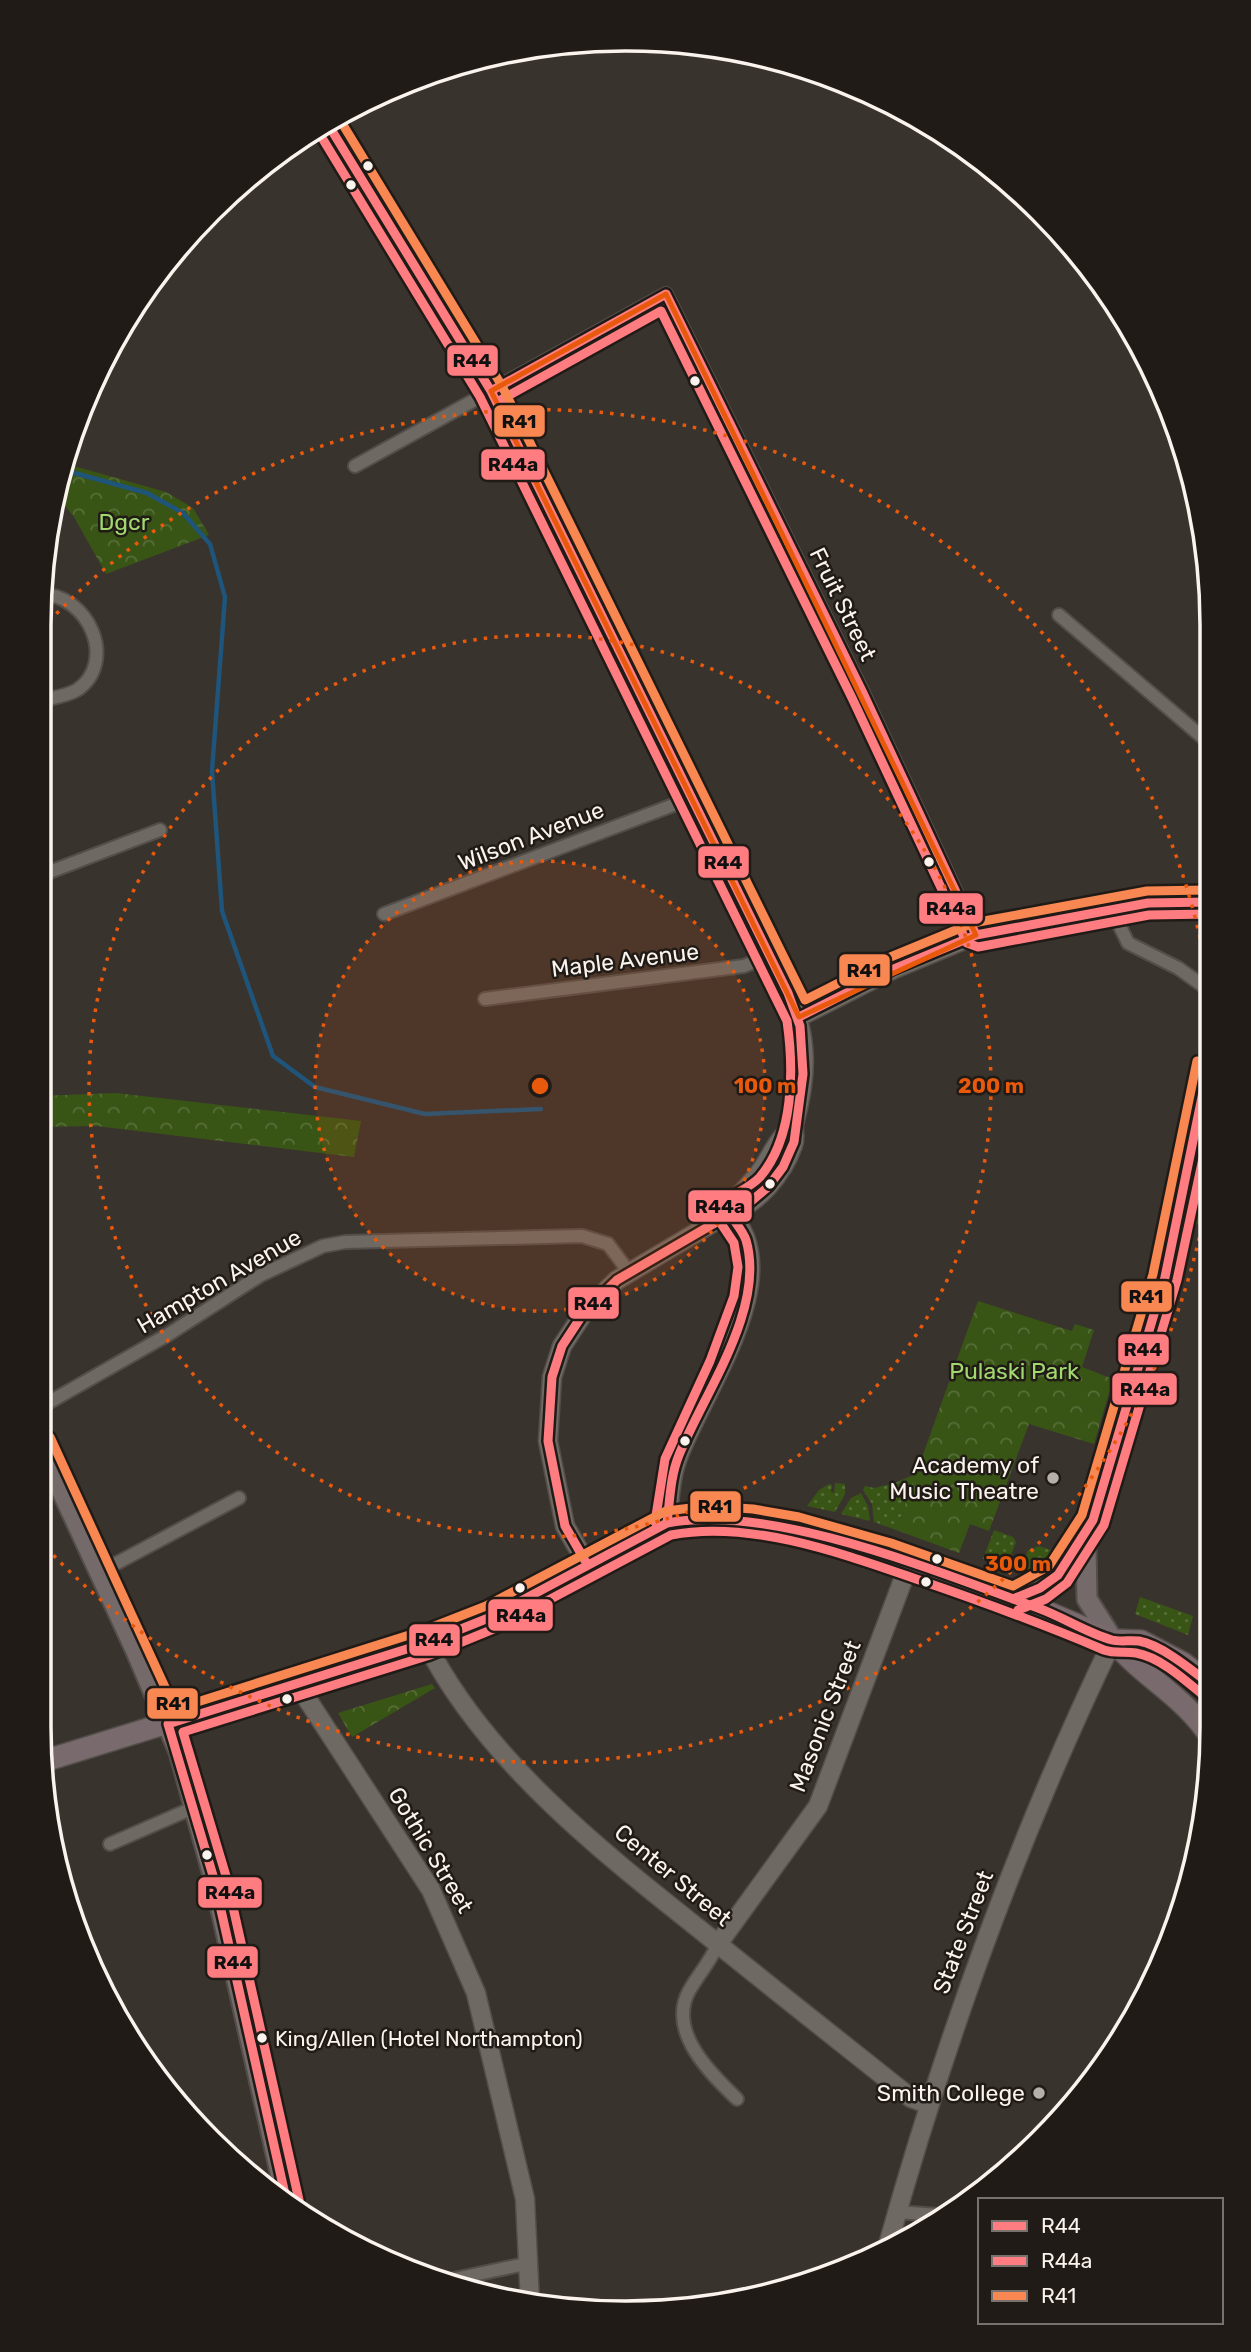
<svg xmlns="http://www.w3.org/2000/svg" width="1251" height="2352" viewBox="0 0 1251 2352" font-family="Rubik,sans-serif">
	<defs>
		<pattern id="grass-dots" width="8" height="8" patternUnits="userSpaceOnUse" patternTransform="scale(1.75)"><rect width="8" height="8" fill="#395516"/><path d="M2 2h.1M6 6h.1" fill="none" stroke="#576e38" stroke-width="1.8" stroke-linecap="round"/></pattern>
		<pattern id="park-crowns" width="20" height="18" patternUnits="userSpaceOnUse" patternTransform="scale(1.75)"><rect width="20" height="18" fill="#395516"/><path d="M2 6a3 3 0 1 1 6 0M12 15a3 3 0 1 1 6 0" fill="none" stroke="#576e38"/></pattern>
		<pattern id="garden-furrows" width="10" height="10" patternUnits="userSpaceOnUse" patternTransform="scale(1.75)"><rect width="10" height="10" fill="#395516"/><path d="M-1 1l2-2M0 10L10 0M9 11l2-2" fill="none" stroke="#576e38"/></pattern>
	</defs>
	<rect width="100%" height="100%" fill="#39332d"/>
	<!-- grass -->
	<path fill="url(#grass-dots)" d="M835,1483L845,1484V1494L835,1512L807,1506L819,1490L829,1484L832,1485L831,1492L834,1493Z
		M895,1483L909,1495L896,1530L874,1522L872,1504L863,1490L865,1486L874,1488Z
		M861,1493L868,1506L870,1521L841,1514L851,1498Z
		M994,1530L1013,1537L1016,1542L1006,1568L983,1559Z
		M1039,1546L1051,1550L1043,1570L1035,1574H1022L1020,1571L1028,1550Z
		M1140,1597L1193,1616L1188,1635L1135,1614Z"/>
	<!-- park -->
	<path fill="url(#park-crowns)" d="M63,463L166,492L193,508L209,535L106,574L74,517L55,493Z
		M116,1093L361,1121L354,1157L96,1126L39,1127V1096Z
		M1202,1192H1209L1210,1225L1194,1224Z
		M978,1301L1072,1331L1075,1324L1094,1330L1082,1367L1113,1379L1094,1444L1029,1424L989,1531L970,1524L959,1553L896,1530Z
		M432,1684L435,1688L352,1737L338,1713Z"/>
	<!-- garden -->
	<path fill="url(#garden-furrows)" d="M921,1463L909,1495L895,1483L911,1476Z"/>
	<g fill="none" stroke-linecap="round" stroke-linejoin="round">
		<!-- stream -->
		<path stroke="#1f547b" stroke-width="4.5" d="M60,469L147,493L183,513L210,544L225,597L212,771L222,911L273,1056L315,1087L425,1114L541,1109"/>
		<defs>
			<path id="street" d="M355,466L666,294L863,693L976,935
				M1059,615L1208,742
				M40,701C51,698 67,696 77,690C118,662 89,594 40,594
				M39,876L160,830
				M1112,910L1128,943L1178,968L1209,990
				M384,914L692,798
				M485,999L744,966L769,956
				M39,1408L169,1334L261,1275L323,1246L345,1242L582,1236L608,1244L629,1272
				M100,1572L239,1498
				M110,1844L195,1807
				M718,1944C710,1962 698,1975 689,1991C667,2032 711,2074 737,2099
				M897,2212L938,2215
				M445,2281L530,2263"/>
			<path id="secondary" d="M326,121L491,391L788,993C809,1037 807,1078 794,1124C793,1131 796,1138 793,1145C783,1174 757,1205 729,1213L617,1280L585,1311L562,1346L552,1377L548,1441L565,1526L587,1564
				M799,1017L894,969L976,935L1148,903L1209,902
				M729,1213C736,1195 751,1185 762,1169C773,1153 778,1138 794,1126
				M667,1523C670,1500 670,1476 679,1455C703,1391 790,1273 729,1213
				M426,1643C485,1760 602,1852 703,1932C772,1988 842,2043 911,2098L928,2104
				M298,1685L431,1890L476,1993L525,2199L530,2303
				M1197,1716L1211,1704
				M718,1944L818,1806L909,1564
				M886,2252C944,2042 1018,1837 1113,1640"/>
			<path id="primary" d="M39,1442L135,1649L179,1752L214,1879L287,2203
				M1013,1599C1056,1581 1062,1573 1085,1533
				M1113,1640L1087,1599L1086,1548L1165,1277L1190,1167L1209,1063"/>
			<path id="highway" d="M1113,1640C1142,1677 1185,1696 1211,1738
				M44,1761L426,1643L491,1617L667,1523L683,1520H728L790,1529L848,1543L1040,1609L1113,1640L1141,1641L1183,1663L1211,1685"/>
		</defs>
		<!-- street casing -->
		<use href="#street" stroke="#544e4a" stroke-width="16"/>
		<!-- secondary casing -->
		<use href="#secondary" stroke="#544e4a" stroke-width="21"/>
		<!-- primary casing -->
		<use href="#primary" stroke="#544e4a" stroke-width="23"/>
		<!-- highway casing -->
		<use href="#highway" stroke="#544e4a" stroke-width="24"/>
		<!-- street -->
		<use href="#street" stroke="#6f6964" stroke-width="12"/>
		<!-- secondary -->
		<use href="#secondary" stroke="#6f6964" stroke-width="18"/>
		<!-- primary -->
		<use href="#primary" stroke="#756a6a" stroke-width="19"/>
		<!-- highway -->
		<use href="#highway" stroke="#796a6d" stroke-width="21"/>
		<defs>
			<path id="bus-1" d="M326,121L491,391L788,993L800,1026L803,1074L794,1142L783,1167L768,1187L749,1203L617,1280L585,1311L562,1346L552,1377L548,1441L565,1526L587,1564
				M491,391L666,294L863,693L976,935
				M799,1017L894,969L976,935L1148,903L1209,902
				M667,1523C670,1500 670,1477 679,1455C704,1393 766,1309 746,1240C743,1231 734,1221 729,1213
				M1013,1599L1040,1588L1058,1575L1093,1520L1165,1277L1209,1063
				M168,1724L426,1643L491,1617L667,1523C772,1503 938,1572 1038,1608C1063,1617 1087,1633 1112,1640C1120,1642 1130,1640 1139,1641C1162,1645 1193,1671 1211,1685
				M168,1724L214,1879L287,2203"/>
			<path id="bus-2" d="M316,128L480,397L787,1021C794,1070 794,1137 760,1177C748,1190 725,1197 717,1209L718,1219L734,1243L738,1267L734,1296L710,1361L665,1459L655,1522
				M497,402L661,311L852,698L967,943L978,947L1149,915L1209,914
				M1018,1610L1046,1599L1067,1583L1104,1525L1177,1280L1209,1130
				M299,2200L226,1876L183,1732L430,1655L496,1628L671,1535C753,1519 849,1556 925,1582C986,1603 1045,1625 1104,1650C1115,1654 1125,1651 1136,1653C1160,1657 1185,1680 1203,1695"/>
			<path id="bus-3" d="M337,115L502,386L805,1000L888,958L973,923L1147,891L1208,890
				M50,1437L175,1709L422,1631L486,1606L666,1511L708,1506L753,1509L799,1517L891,1543L1013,1586L1049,1566L1082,1515L1153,1274L1197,1061"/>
		</defs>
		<!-- bus-1 casing -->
		<use href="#bus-1" stroke="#211b17" stroke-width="14"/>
		<!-- bus-2 casing -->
		<use href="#bus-2" stroke="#211b17" stroke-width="14"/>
		<!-- bus-3 casing -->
		<use href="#bus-3" stroke="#211b17" stroke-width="14"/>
		<!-- bus-1 -->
		<use href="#bus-1" stroke="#ff7d81" stroke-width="9"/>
		<!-- bus-2 -->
		<use href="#bus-2" stroke="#ff7d81" stroke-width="9"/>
		<!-- bus-3 -->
		<use href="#bus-3" stroke="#f88751" stroke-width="9"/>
	</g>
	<!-- marked area -->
	<path fill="none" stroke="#e8590c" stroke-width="5" stroke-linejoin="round" d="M666,294L976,935L799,1017L491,391Z"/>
	<!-- distance rings -->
	<circle cx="540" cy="1086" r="225" fill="#e8590c" fill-opacity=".12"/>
	<g fill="none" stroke="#e8590c" stroke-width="3.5" stroke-dasharray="3.5 7">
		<circle cx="540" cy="1086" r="225"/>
		<circle cx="540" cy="1086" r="451"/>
		<path d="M1209 1186A676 676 0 0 1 42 1543M42 629A676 676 0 0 1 1209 986"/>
	</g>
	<!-- markers -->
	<g fill="#fbf3ed" stroke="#211b17" stroke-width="2.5">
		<circle cx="368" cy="166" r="6"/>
		<circle cx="351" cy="185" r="6"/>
		<circle cx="695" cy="381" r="6"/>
		<circle cx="929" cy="862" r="6"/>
		<circle cx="770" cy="1184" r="6"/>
		<circle cx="685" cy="1441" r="6"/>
		<circle cx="937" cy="1559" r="6"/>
		<circle cx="926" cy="1582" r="6"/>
		<circle cx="520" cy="1588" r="6"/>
		<circle cx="287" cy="1699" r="6"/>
		<circle cx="207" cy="1855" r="6"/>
		<circle cx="262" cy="2038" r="6"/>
	</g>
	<g fill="#b7b0aa" stroke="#211b17" stroke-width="2.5">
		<circle cx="1053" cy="1478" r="7"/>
		<circle cx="1039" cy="2093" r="7"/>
	</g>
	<g text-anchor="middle" stroke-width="5" stroke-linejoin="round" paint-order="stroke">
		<!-- bus labels -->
		<g font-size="21" fill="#fbf3ed" stroke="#211b17" text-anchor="start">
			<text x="275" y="2046">King/Allen (Hotel Northampton)</text>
		</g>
		<!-- park labels -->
		<g font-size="23" fill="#a2d96f" stroke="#211b17">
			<text x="124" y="530">Dgcr</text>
			<text x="1014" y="1379">Pulaski Park</text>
		</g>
		<!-- street labels -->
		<g font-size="23" fill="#fbf3ed" stroke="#211b17">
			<text transform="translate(843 604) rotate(64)" y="8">Fruit Street</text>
			<text transform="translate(531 836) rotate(-21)" y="8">Wilson Avenue</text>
			<text transform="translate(625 960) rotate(-7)" y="8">Maple Avenue</text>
			<text transform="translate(219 1281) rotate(-30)" y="8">Hampton Avenue</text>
			<text transform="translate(825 1716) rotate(-69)" y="8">Masonic Street</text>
			<text transform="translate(431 1850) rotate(59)" y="8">Gothic Street</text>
			<text transform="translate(673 1875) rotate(40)" y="8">Center Street</text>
			<text transform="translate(963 1932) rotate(-69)" y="8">State Street</text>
		</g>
		<!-- poi labels -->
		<g font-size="23" fill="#fbf3ed" stroke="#211b17" text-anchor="end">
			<text x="1039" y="1473">Academy of<tspan x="1039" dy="26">Music Theatre</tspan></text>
			<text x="1025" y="2101">Smith College</text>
		</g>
	</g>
	<!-- crop -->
	<path d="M0 0H1251V2352H0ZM625 51H626A574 574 0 0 1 1200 625V1727A574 574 0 0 1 626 2301H625A574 574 0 0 1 51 1727V625A574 574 0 0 1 625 51Z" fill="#211b17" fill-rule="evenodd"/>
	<path fill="none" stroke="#fbf3ed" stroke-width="3.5" d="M625 51H626A574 574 0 0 1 1200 625V1727A574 574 0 0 1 626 2301H625A574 574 0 0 1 51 1727V625A574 574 0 0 1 625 51Z"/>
	<circle cx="540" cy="1086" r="10" fill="#e8590c" stroke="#211b17" stroke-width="3.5"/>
	<g font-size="21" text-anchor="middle" font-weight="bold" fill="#e8590c" stroke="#211b17" stroke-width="5" stroke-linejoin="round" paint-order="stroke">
		<text x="765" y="1093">100 m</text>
		<text x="991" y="1093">200 m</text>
		<text x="1018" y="1571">300 m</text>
	</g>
	<g stroke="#211b17" stroke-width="2.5">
		<rect x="446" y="344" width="53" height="33" rx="7" fill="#ff7d81"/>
		<rect x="493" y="404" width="53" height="34" rx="7" fill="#f88751"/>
		<rect x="480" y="448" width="66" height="33" rx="7" fill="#ff7d81"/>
		<rect x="697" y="845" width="53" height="34" rx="7" fill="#ff7d81"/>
		<rect x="918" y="892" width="66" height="33" rx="7" fill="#ff7d81"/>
		<rect x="838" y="953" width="53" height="34" rx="7" fill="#f88751"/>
		<rect x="687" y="1189" width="66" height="34" rx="7" fill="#ff7d81"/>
		<rect x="1120" y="1280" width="53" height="33" rx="7" fill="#f88751"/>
		<rect x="567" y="1286" width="53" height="34" rx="7" fill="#ff7d81"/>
		<rect x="1117" y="1333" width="53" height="33" rx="7" fill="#ff7d81"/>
		<rect x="1111" y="1372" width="67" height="34" rx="7" fill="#ff7d81"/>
		<rect x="689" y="1490" width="53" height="33" rx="7" fill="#f88751"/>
		<rect x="487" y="1598" width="67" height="34" rx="7" fill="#ff7d81"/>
		<rect x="408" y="1623" width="53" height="34" rx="7" fill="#ff7d81"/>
		<rect x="146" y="1687" width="53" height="33" rx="7" fill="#f88751"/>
		<rect x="197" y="1876" width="66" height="33" rx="7" fill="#ff7d81"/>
		<rect x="206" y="1945" width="53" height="34" rx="7" fill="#ff7d81"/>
	</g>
	<g font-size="19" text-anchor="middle" font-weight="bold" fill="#111">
		<text x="472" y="367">R44</text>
		<text x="519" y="428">R41</text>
		<text x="513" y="471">R44a</text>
		<text x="723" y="869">R44</text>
		<text x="951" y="915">R44a</text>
		<text x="864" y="977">R41</text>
		<text x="720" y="1213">R44a</text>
		<text x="1146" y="1303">R41</text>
		<text x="593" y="1310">R44</text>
		<text x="1143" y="1356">R44</text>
		<text x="1145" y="1396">R44a</text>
		<text x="715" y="1513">R41</text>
		<text x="521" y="1622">R44a</text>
		<text x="434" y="1646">R44</text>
		<text x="173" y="1710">R41</text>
		<text x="230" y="1899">R44a</text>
		<text x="233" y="1969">R44</text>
	</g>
	<!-- legend -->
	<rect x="978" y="2198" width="245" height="126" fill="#211b17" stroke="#78716d" stroke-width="2"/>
	<rect x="992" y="2221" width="35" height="10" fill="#ff7d81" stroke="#78716d" stroke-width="2"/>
	<text x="1041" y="2233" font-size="21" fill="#fbf3ed">R44</text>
	<rect x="992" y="2256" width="35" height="10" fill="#ff7d81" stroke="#78716d" stroke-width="2"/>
	<text x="1041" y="2268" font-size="21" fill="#fbf3ed">R44a</text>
	<rect x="992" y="2291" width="35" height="10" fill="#f88751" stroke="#78716d" stroke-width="2"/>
	<text x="1041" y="2303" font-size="21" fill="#fbf3ed">R41</text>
</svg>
